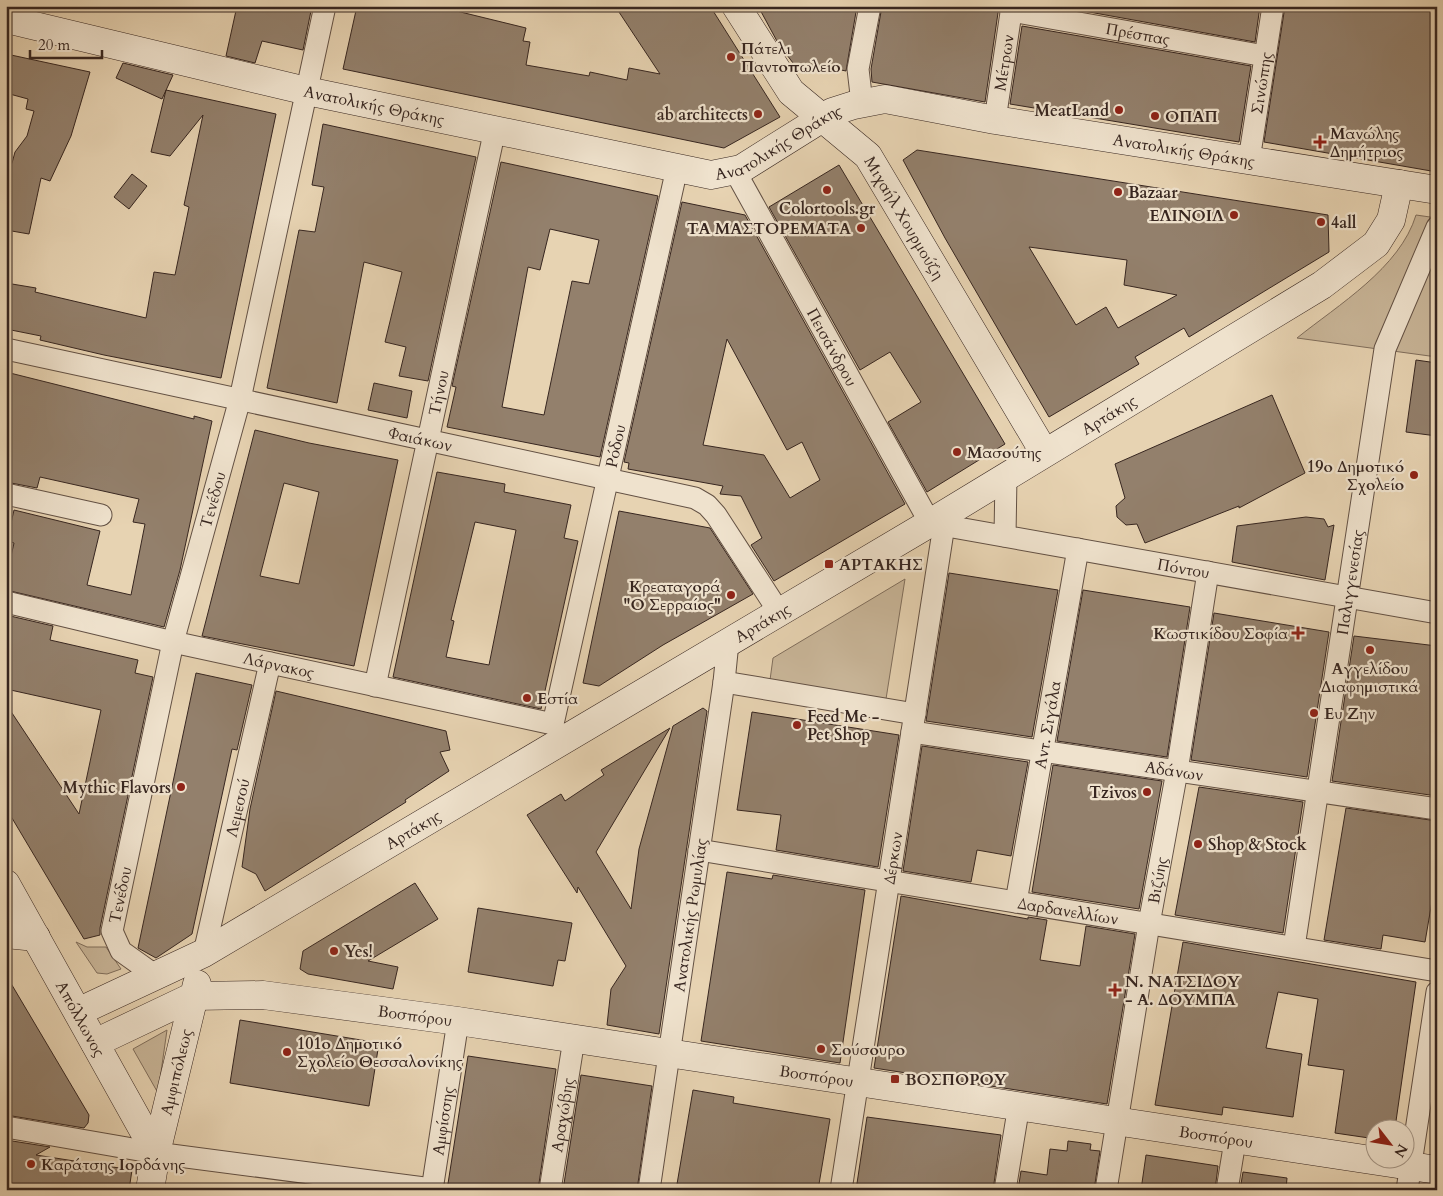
<svg xmlns="http://www.w3.org/2000/svg" width="1443" height="1196" viewBox="0 0 1443 1196" font-family="Cardo,serif">
	<rect width="100%" height="100%" fill="#e7d3b2"/>
	<filter id="stains"><feTurbulence type="fractalNoise" baseFrequency=".004" numOctaves="4"/><feColorMatrix values="0 0 0 0 .2 0 0 0 0 .09 0 0 0 0 .02 0 0 0 .5 -.17"/></filter>
	<radialGradient id="worn" r=".72"><stop offset=".6" stop-color="#630" stop-opacity="0"/><stop offset="1" stop-color="#630" stop-opacity=".3"/></radialGradient>
	<!-- green -->
	<path fill="#c9b699" stroke="#806e5c" d="M1416,215L1437,218V357L1297,338C1338,305 1400,268 1416,215Z
		M905,579L886,699L770,680L773,658Z
		M76,942L87,947H106L121,969L107,974L97,973Z
		M167,1030L158,1093L133,1049Z"/>
	<!-- building -->
	<path fill="#93806c" stroke="#372620" fill-rule="evenodd" d="M237,6H312L303,50L262,41L255,63L226,56Z
		M357,6H436L526,28L523,41L530,42L526,65L589,76L590,72L627,80L629,68L660,74L615,6H710L780,117L724,148L343,69Z
		M758,6H857L846,71L822,66L796,67L778,43Z
		M882,6H999L985,102L872,82L871,69Z
		M1056,6H1260L1255,42Z
		M1285,6H1437V172L1264,142Z
		M1022,26L1251,66L1239,142L1010,104Z
		M11,55L90,72L71,136L50,181L41,178L29,234L6,230V173L12,163L15,152L27,136L34,111L26,109L28,99L6,93V73Z
		M123,63L173,75L162,99L116,78Z
		M166,90L276,114L221,378L104,355L40,340L41,336L6,329V283L36,288L35,292L146,318L154,272L175,275L189,207L184,205L203,115L170,156L151,152Z
		M323,124L476,157L428,381L399,376L406,347L385,342L402,272L364,262L337,403L267,388L299,230L315,232L324,187L312,185Z
		M917,150L1328,215L1329,252L1189,337L1184,328L1135,357L1139,364L1049,417L945,238L903,160ZM1029,247L1127,260L1124,285L1177,295L1118,328L1106,307L1076,325Z
		M501,162L658,196L600,457L447,427L456,387L452,386ZM550,229L599,240L589,284L572,281L544,415L502,407L528,267L540,270Z
		M839,165L1005,444L927,492L888,422L921,402L890,352L860,370L769,207Z
		M132,174L147,186L129,209L114,197Z
		M682,202L745,215L905,504L774,581L751,545L762,538L741,496L720,494L723,486L628,469L629,463L624,462ZM727,339L787,450L802,442L820,480L790,498L764,455L703,445Z
		M1416,360L1437,363V436L1406,432Z
		M6,372L194,419V416L212,421L180,570L164,627L6,590V578L14,543L7,541L14,510L100,531L87,585L131,595L145,524L133,522L139,499L40,477L37,488L6,482Z
		M374,383L412,391L407,418L368,410Z
		M1272,395L1305,473L1239,508V506L1145,543L1137,524L1126,525L1117,517L1116,506L1125,498L1115,464Z
		M255,430L309,443L398,460L354,666L202,636ZM284,483L319,492L299,584L260,576Z
		M437,472L505,484L504,492L571,505L564,538L578,541L541,709L393,677ZM475,522L516,530L489,665L446,657L454,621L451,620Z
		M619,511L710,528L753,594L663,645L599,686L583,683Z
		M1306,517L1324,519L1328,527L1334,525L1325,580L1232,562L1237,526Z
		M949,573L1058,590L1032,737L926,721Z
		M1083,590L1190,607L1167,757L1057,741Z
		M1214,613L1329,632L1307,777L1191,760Z
		M6,615L53,626L50,640L138,660L135,673L153,677L100,928V935L84,939L6,808V704L79,814L101,710L6,689Z
		M1354,636L1437,646V796L1332,781Z
		M196,673L252,685L237,750L232,749L192,934L156,958L138,948Z
		M276,691L446,731L450,750L440,752L449,771L405,800L406,802L265,891L256,874L242,867L250,809Z
		M703,708L707,711L659,1034L607,1025L611,989L626,966L578,887L577,893L527,815L561,794L565,801L604,775L601,770L670,728L596,852L631,909L639,849L673,726Z
		M752,712L899,735L878,867L776,850L781,815L737,810Z
		M922,746L1028,762L1011,856L977,850L971,882L903,871Z
		M1053,765L1162,781L1139,909L1032,892Z
		M1199,787L1303,802L1283,933L1175,915Z
		M1346,808L1437,821V872L1425,942L1383,935L1381,949L1324,940Z
		M727,872L772,879L773,875L865,890L840,1063L701,1041Z
		M415,883L438,919L368,961L398,967L393,989L308,974L300,969L303,951Z
		M901,896L1028,919V917L1047,920L1040,960L1080,966L1086,926L1135,934L1107,1104L874,1068Z
		M478,908L572,923L565,961L558,960L553,986L468,972Z
		M1183,942L1416,982L1395,1128H1376V1139L1335,1133L1344,1070L1308,1065L1318,999L1278,992L1266,1048L1302,1054L1293,1117L1223,1107L1222,1115L1155,1105Z
		M6,975L89,1115L88,1123L84,1128L6,1115Z
		M240,1020L379,1043L369,1106L230,1083Z
		M468,1056L556,1069L538,1190H447Z
		M581,1075L652,1086L637,1190H563Z
		M693,1090L734,1097L733,1103L830,1119L818,1190H676Z
		M867,1117L1001,1135L993,1190H856Z
		M6,1140L50,1147L36,1155L132,1170L129,1190H6Z
		M1068,1141L1091,1144L1090,1150L1100,1151L1094,1190H1018L1021,1171L1047,1175L1050,1149L1067,1151Z
		M1146,1155L1218,1166L1215,1190H1141Z
		M1243,1172L1287,1178L1286,1190H1240Z"/>
	<g fill="none" stroke-linecap="round" stroke-linejoin="round">
		<defs>
			<g id="street">
				<path id="s1" d="M1011,11L1265,56"/>
				<path d="M862,103L858,69L870,6"/>
				<path id="s2" d="M995,120L1012,6"/>
				<path id="s3" d="M1249,160L1273,6"/>
				<path id="s4" d="M735,171L930,523L1437,613"/>
				<path id="s5" d="M6,349L695,498L707,505L716,515L779,612"/>
				<path d="M6,494L101,515"/>
				<path d="M1005,536L1006,476"/>
				<path id="s6" d="M6,602L173,642L553,724"/>
				<path d="M724,682L915,714"/>
				<path id="s7" d="M375,686L495,129"/>
				<path id="s8" d="M553,724L677,168"/>
				<path id="s9" d="M912,732L1437,809"/>
				<path id="s10" d="M699,850L1437,971"/>
				<path id="s11" d="M1016,902L1078,549"/>
				<path id="s12" d="M1294,947L1385,349L1437,227"/>
				<path id="s13" d="M204,953L270,663"/>
				<path id="s14" d="M156,976L121,951L112,931L173,642L240,399L325,6"/>
				<path d="M6,1127L156,1153L432,1189"/>
				<path id="s15" d="M432,1190L458,1021"/>
				<path id="s16" d="M550,1190L574,1039"/>
				<path id="s17" d="M649,1190L724,682L728,642"/>
				<path id="s18" d="M841,1190L944,525"/>
				<path d="M1005,1190L1019,1105"/>
				<path id="s19" d="M1106,1190L1149,924L1177,771L1208,572"/>
				<path d="M1227,1190L1235,1141"/>
				<path d="M1407,1190L1437,992"/>
			</g>
			<g id="secondary">
				<path id="s20" d="M736,6L791,92L868,156L1044,452"/>
				<path id="s21" d="M6,19L307,91L711,175L741,169L832,112L854,105L885,99L995,120L1437,190"/>
				<path id="s22" d="M6,884L156,1153"/>
				<path d="M6,934L36,937"/>
				<path id="s23" d="M78,1012L204,953L930,523L1322,285L1376,244L1391,220L1399,184"/>
				<path id="s24" d="M95,1043L194,996L263,995L458,1021L1437,1170"/>
				<path id="s25" d="M150,1190L156,1153L197,984"/>
			</g>
		</defs>
		<!-- street casing -->
		<use href="#street" stroke="#635144" stroke-width="23"/>
		<!-- secondary casing -->
		<use href="#secondary" stroke="#372620" stroke-width="29"/>
		<!-- street -->
		<use href="#street" stroke="#efe2cd" stroke-width="21"/>
		<!-- secondary -->
		<use href="#secondary" stroke="#efe2cd" stroke-width="28"/>
	</g>
	<!-- markers -->
	<g fill="#8f2418" stroke="#efe2cd" stroke-width="2">
		<circle cx="731" cy="57" r="5"/>
		<circle cx="1119" cy="110" r="5"/>
		<circle cx="758" cy="114" r="5"/>
		<circle cx="1155" cy="116" r="5"/>
		<path d="M1317.5 134.5h5v5h5v5h-5v5h-5v-5h-5v-5h5z"/>
		<circle cx="827" cy="190" r="5"/>
		<circle cx="1118" cy="192" r="5"/>
		<circle cx="1234" cy="215" r="5"/>
		<circle cx="1321" cy="222" r="5"/>
		<circle cx="861" cy="228" r="5"/>
		<circle cx="957" cy="452" r="5"/>
		<circle cx="1414" cy="475" r="5"/>
		<rect x="824" y="559" width="10" height="10" rx="2.5"/>
		<circle cx="731" cy="595" r="5"/>
		<path d="M1295.5 625.5h5v5h5v5h-5v5h-5v-5h-5v-5h5z"/>
		<circle cx="1370" cy="650" r="5"/>
		<circle cx="527" cy="698" r="5"/>
		<circle cx="1314" cy="713" r="5"/>
		<circle cx="797" cy="725" r="5"/>
		<circle cx="181" cy="787" r="5"/>
		<circle cx="1147" cy="792" r="5"/>
		<circle cx="1198" cy="844" r="5"/>
		<circle cx="334" cy="951" r="5"/>
		<path d="M1112.5 982.5h5v5h5v5h-5v5h-5v-5h-5v-5h5z"/>
		<circle cx="821" cy="1049" r="5"/>
		<circle cx="287" cy="1052" r="5"/>
		<rect x="890" y="1074" width="10" height="10" rx="2.5"/>
		<circle cx="31" cy="1164" r="5"/>
	</g>
	<g text-anchor="middle" stroke-width="4.5" stroke-linejoin="round" paint-order="stroke">
		<!-- street labels -->
		<g font-size="16" fill="#372620" stroke="#efe2cd">
			<text dy="6" stroke="none"><textPath href="#s1" startOffset="129">Πρέσπας</textPath></text>
			<text dy="6" stroke="none"><textPath href="#s2" startOffset="58">Μέτρων</textPath></text>
			<text dy="6" stroke="none"><textPath href="#s3" startOffset="78">Σινώπης</textPath></text>
			<text dy="6" stroke="none"><textPath href="#s21" startOffset="378">Ανατολικής Θράκης</textPath></text>
			<text dy="6" stroke="none"><textPath href="#s21" startOffset="798">Ανατολικής Θράκης</textPath></text>
			<text dy="6" stroke="none"><textPath href="#s21" startOffset="1218">Ανατολικής Θράκης</textPath></text>
			<text dy="6" stroke="none"><textPath href="#s20" startOffset="274">Μιχαήλ Χουρμούζη</textPath></text>
			<text dy="6" stroke="none"><textPath href="#s4" startOffset="201">Πεισάνδρου</textPath></text>
			<text dy="6" stroke="none"><textPath href="#s7" startOffset="300">Τήνου</textPath></text>
			<text dy="6" stroke="none"><textPath href="#s23" startOffset="1192">Αρτάκης</textPath></text>
			<text dy="6" stroke="none"><textPath href="#s5" startOffset="424">Φαιάκων</textPath></text>
			<text dy="6" stroke="none"><textPath href="#s8" startOffset="285">Ρόδου</textPath></text>
			<text dy="6" stroke="none"><textPath href="#s14" startOffset="508">Τενέδου</textPath></text>
			<text dy="6" stroke="none"><textPath href="#s4" startOffset="660">Πόντου</textPath></text>
			<text dy="6" stroke="none"><textPath href="#s12" startOffset="369">Παλιγγενεσίας</textPath></text>
			<text dy="6" stroke="none"><textPath href="#s23" startOffset="788">Αρτάκης</textPath></text>
			<text dy="6" stroke="none"><textPath href="#s6" startOffset="280">Λάρνακος</textPath></text>
			<text dy="6" stroke="none"><textPath href="#s11" startOffset="180">Αντ. Σιγάλα</textPath></text>
			<text dy="6" stroke="none"><textPath href="#s9" startOffset="265">Αδάνων</textPath></text>
			<text dy="6" stroke="none"><textPath href="#s13" startOffset="149">Λεμεσού</textPath></text>
			<text dy="6" stroke="none"><textPath href="#s23" startOffset="382">Αρτάκης</textPath></text>
			<text dy="6" stroke="none"><textPath href="#s18" startOffset="336">Δέρκων</textPath></text>
			<text dy="6" stroke="none"><textPath href="#s19" startOffset="314">Βιζύης</textPath></text>
			<text dy="6" stroke="none"><textPath href="#s14" startOffset="102">Τενέδου</textPath></text>
			<text dy="6" stroke="none"><textPath href="#s10" startOffset="374">Δαρδανελλίων</textPath></text>
			<text dy="6" stroke="none"><textPath href="#s17" startOffset="278">Ανατολικής Ρωμυλίας</textPath></text>
			<text dy="6" stroke="none"><textPath href="#s24" startOffset="332">Βοσπόρου</textPath></text>
			<text dy="6" stroke="none"><textPath href="#s22" startOffset="154">Απόλλωνος</textPath></text>
			<text dy="6" stroke="none"><textPath href="#s25" startOffset="121">Αμφιπόλεως</textPath></text>
			<text dy="6" stroke="none"><textPath href="#s24" startOffset="738">Βοσπόρου</textPath></text>
			<text dy="6" stroke="none"><textPath href="#s16" startOffset="76">Αραχώβης</textPath></text>
			<text dy="6" stroke="none"><textPath href="#s15" startOffset="70">Αμφίσσης</textPath></text>
			<text dy="6" stroke="none"><textPath href="#s24" startOffset="1142">Βοσπόρου</textPath></text>
		</g>
		<!-- poi labels -->
		<g font-size="16" font-weight="bold" fill="#372620" stroke="#efe2cd" text-anchor="start">
			<text x="741" y="54">Πάτελι<tspan x="741" dy="18">Παντοπωλείο</tspan></text>
			<text x="1109" y="116" text-anchor="end">MeatLand</text>
			<text x="748" y="120" text-anchor="end">ab architects</text>
			<text x="1165" y="122">ΟΠΑΠ</text>
			<text x="1330" y="139">Μανώλης<tspan x="1330" dy="18">Δημήτριος</tspan></text>
			<text x="1128" y="198">Bazaar</text>
			<text x="827" y="214" text-anchor="middle">Colortools.gr</text>
			<text x="1224" y="221" text-anchor="end">ΕΛΙΝΟΙΛ</text>
			<text x="1331" y="228">4all</text>
			<text x="851" y="234" text-anchor="end">ΤΑ ΜΑΣΤΟΡΕΜΑΤΑ</text>
			<text x="967" y="458">Μασούτης</text>
			<text x="1404" y="472" text-anchor="end">19ο Δημοτικό<tspan x="1404" dy="18">Σχολείο</tspan></text>
			<text x="839" y="570">ΑΡΤΑΚΗΣ</text>
			<text x="721" y="592" text-anchor="end">Κρεαταγορά<tspan x="721" dy="18">"Ο Σερραίος"</tspan></text>
			<text x="1288" y="639" text-anchor="end">Κωστικίδου Σοφία</text>
			<text x="1370" y="674" text-anchor="middle">Αγγελίδου<tspan x="1370" dy="18">Διαφημιστικά</tspan></text>
			<text x="537" y="704">Εστία</text>
			<text x="1324" y="719">Ευ Ζην</text>
			<text x="807" y="722">Feed Me -<tspan x="807" dy="18">Pet Shop</tspan></text>
			<text x="171" y="793" text-anchor="end">Mythic Flavors</text>
			<text x="1137" y="798" text-anchor="end">Tzivos</text>
			<text x="1208" y="850">Shop &amp; Stock</text>
			<text x="344" y="957">Yes!</text>
			<text x="1125" y="987">Ν. ΝΑΤΣΙΔΟΥ<tspan x="1125" dy="18">- Α. ΔΟΥΜΠΑ</tspan></text>
			<text x="297" y="1049">101ο Δημοτικό<tspan x="297" dy="18">Σχολείο Θεσσαλονίκης</tspan></text>
			<text x="831" y="1055">Σούσουρο</text>
			<text x="905" y="1085">ΒΟΣΠΟΡΟΥ</text>
			<text x="41" y="1170">Καράτσης Ιορδάνης</text>
		</g>
	</g>
	<!-- margin -->
	<rect width="1443" height="1196" fill="none" stroke="#e7d3b2" stroke-width="25"/>
	<rect x="8" y="8" width="1428" height="1181" fill="none" stroke="#372620" stroke-width="2.5"/>
	<rect x="12" y="12" width="1418" height="1171" fill="none" stroke="#372620"/>
	<!-- north arrow -->
	<g transform="translate(1390 1144) rotate(121)"><circle r="24" fill="#efe2cd" stroke="#a59788"/>
	<path d="M0-4L9 19L0 12L-9 19Z" fill="#8f2418"/>
	<text y="-8" font-size="14" font-weight="bold" text-anchor="middle" fill="#372620">N</text>
	</g>
	<!-- scale -->
	<path d="M30 50v8h72v-8" fill="none" stroke="#372620" stroke-width="2.5"/>
	<text x="38" y="50" font-size="15" fill="#372620" stroke="#efe2cd" stroke-width="4" paint-order="stroke">20 m</text>
	<rect width="100%" height="100%" filter="url(#stains)"/>
	<rect width="100%" height="100%" fill="url(#worn)"/>
</svg>
